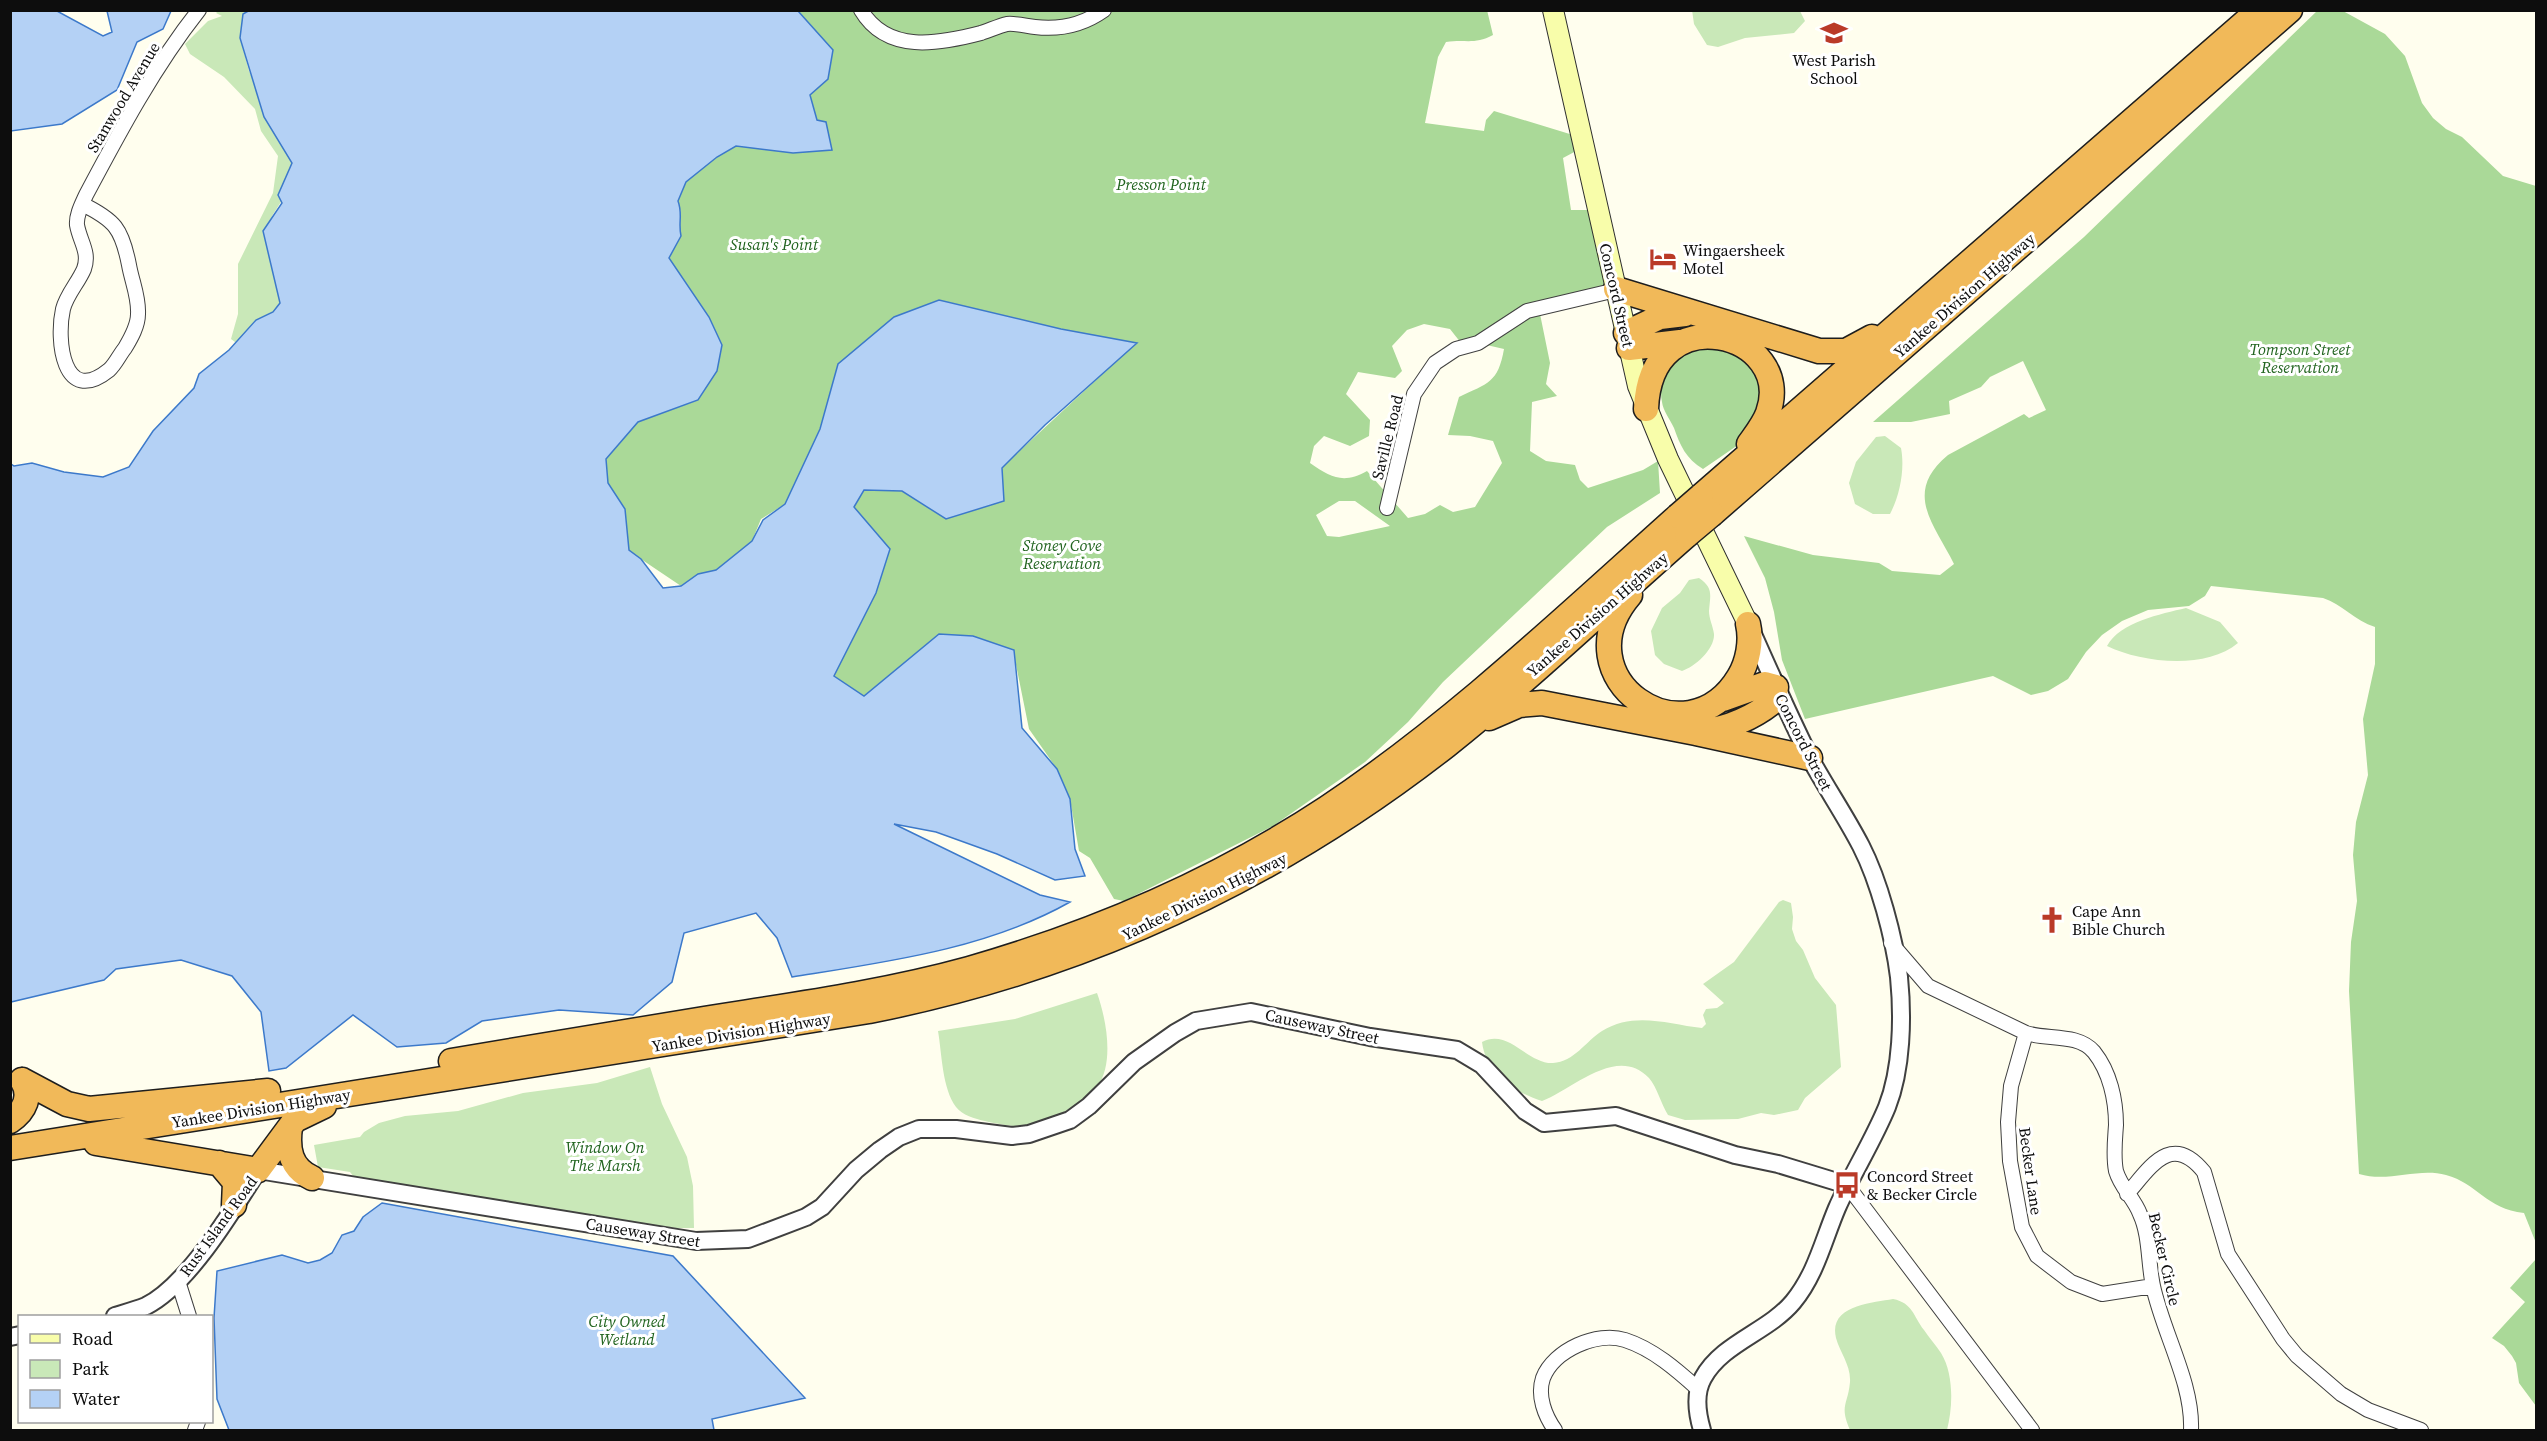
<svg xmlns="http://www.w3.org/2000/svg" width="2547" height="1441" viewBox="0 0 2547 1441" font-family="'Source Serif 4',serif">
	<rect width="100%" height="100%" fill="#fffeee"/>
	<!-- green -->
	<path fill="#c9e8b8" d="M1692,10L1800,11L1805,21L1794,33L1745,38L1718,47L1707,45L1694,24Z
		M218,11H272L240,38L249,71L292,162L289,189L272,216L266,239L281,308L243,348L231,339L238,314V264L273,193L278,156L261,131L255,109L224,77L190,54L185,44L208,21L222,16L216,13Z
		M1885,436L1901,448C1905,469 1900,495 1890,514H1873L1855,504L1849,483L1856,462L1876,437Z
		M1699,578C1714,588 1710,596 1709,611C1709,619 1713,626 1714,634C1715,649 1695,667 1682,671L1664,664L1655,655L1651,631L1662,608L1680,593L1689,580Z
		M2186,608L2220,622L2238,643C2206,670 2142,663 2107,646C2120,622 2161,614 2186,608Z
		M1783,900L1791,903L1793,917L1792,929L1796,941L1803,950L1815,978L1836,1005L1841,1067L1805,1098L1798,1110L1774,1115L1761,1113L1738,1119L1685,1120L1668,1115C1661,1104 1657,1087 1649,1078C1617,1044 1572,1090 1542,1101C1514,1092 1486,1074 1482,1042C1509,1028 1527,1064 1553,1063C1574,1062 1586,1041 1602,1031C1634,1011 1668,1024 1702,1028L1706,1024L1703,1015L1706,1009L1717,1008L1724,1003L1703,984L1734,962L1779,902Z
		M1097,993C1106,1018 1115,1063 1097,1087C1084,1103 1046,1124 1026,1126C1013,1127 997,1124 985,1121C975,1119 962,1115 956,1107C942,1088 942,1054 938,1031L1015,1019Z
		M650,1067L662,1104L687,1157L693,1186L694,1228H676L370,1182L354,1177L350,1172L318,1167L314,1145L360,1137L364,1132L379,1123L405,1116L458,1111L523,1093L597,1083Z
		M1893,1299C1913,1303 1913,1316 1924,1330C1929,1338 1936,1345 1941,1353C1954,1374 1953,1407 1947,1430H1850C1839,1405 1848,1405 1850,1382C1851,1365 1840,1353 1836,1338C1828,1305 1872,1303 1893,1299Z"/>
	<!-- forest -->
	<path fill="#aad998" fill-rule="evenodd" d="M1487,10L1493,35C1475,45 1466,39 1446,42L1438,57L1425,123L1484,131L1486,120L1494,111L1573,135L1578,150L1563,158L1571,210H1594L1608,286L1540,314L1550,363L1546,384L1557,396L1532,402L1530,451L1546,461L1575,465L1580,480L1588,488L1643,470L1658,461L1660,493L1607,527L1443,682L1408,722L1365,762L1273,826L1124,901L1114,899L1090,858L1079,851L1070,799L1057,769L1029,729L1013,650L939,634L864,696L834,676L876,593L854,507L864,490L902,491L946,519L1136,343L1061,329L939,300L838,364L820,429L785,504L761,519L752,541L716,570L698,574L681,586L629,551L624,508L608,483L606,459L638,422L698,400L717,371L722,345L709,317L669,258L681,236C678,223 683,214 678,201L686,182L717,157L736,146L759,148L817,120L810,95L828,79L833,50L798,11ZM1424,324L1450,329L1461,343H1478L1504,349C1498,383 1488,383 1459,397L1448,435L1470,436L1493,441L1502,463L1475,507L1453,512L1440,505L1425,514L1408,518L1367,471C1344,484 1331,478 1310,463L1314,446L1324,436L1350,446L1369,436L1370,420L1346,394L1358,372L1395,378L1402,371L1392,346L1407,330ZM1339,501H1355L1390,526L1339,537L1327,536L1316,515Z
		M2317,11H2343L2385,34L2405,56L2422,103L2433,118L2446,129L2462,137L2503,176L2536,186V1243L2524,1213C2486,1209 2477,1183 2446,1175C2418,1167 2389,1183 2359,1174L2349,991L2351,942L2357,901L2353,855L2356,822L2368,775L2363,719L2375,664V627C2355,621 2342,604 2323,598L2211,586L2205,596L2189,606L2148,610L2122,621L2102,635L2086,652L2068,679L2048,691L2031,695L1993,676L1805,719L1782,660L1774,612L1765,578L1744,536L1813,555L1879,563L1892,571L1940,575L1954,564C1935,525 1902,493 1948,455L2024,414L2029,418L2046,410L2023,361L1990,377L1981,387L1949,401L1950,414L1911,422H1873L2084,237Z
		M1701,344L1719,350H1733L1755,370L1762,393L1761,411L1738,445L1703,469C1686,459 1680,445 1674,428C1670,419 1663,411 1662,402C1656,375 1680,355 1701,344Z
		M2536,1259V1406L2519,1383L2516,1363L2512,1356L2504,1346L2492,1338L2525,1302L2510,1288Z"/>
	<!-- water -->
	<path fill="#b4d1f5" stroke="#3c79ca" stroke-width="1.5" d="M250,10L798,11L833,50L828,79L810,95L817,120L826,122L832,150L793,153L736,146L717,157L686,182L678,201C683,214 678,223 681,236L669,258L709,317L722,345L717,371L698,400L638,422L606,459L608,483L625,509L629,550L641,559L663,588L681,586L698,574L716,570L752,541L763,520L785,504L820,429L838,364L894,317L939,300L1061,329L1137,343L1045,425L1002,468L1004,501L946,519L902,491L864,490L854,507L890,549L876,593L834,676L864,696L939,634L973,636L1014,650L1022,728L1057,769L1070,799L1075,849L1085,876L1055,880L997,854L936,832L894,824L1040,895L1070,902C987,949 886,962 792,977L777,938L756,913L684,933L672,982L633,1015L559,1010L482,1021L446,1043L397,1047L353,1015L286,1068L269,1071L261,1012L232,976L181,960L116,969L104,980L11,1002V464L14,466L32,463L64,472L103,477L129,467L153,431L194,388L199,374L229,350L256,320L273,312L280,303L263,231L282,203L278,195L292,163L264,117L240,38L243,14Z
		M10,11H57L103,36L112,32L107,11H171L163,29L137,42L117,90L62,124L11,131Z
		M382,1203L673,1256L805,1398L712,1419L714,1430H229L217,1399L214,1318L217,1271L282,1255L308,1263L320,1260L332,1253L342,1235L354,1231L363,1217Z"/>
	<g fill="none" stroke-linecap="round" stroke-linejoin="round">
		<defs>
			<path id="minor" d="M861,10C887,54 939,44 981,33C990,30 999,26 1007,24C1015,23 1026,26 1035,27C1060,30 1083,25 1104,10
				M82,204C115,220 122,229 129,265C132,282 139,297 138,314C138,326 131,338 125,348C120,354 115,365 109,370C63,407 56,340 63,309C67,294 78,283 84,269C90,252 80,242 77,225C76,215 82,204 86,195C120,131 154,67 199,10
				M1387,508L1414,394L1435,363L1456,349L1478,343L1527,311L1616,290
				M1891,943L1928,986L2026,1033C2047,1040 2078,1033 2094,1052C2110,1072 2116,1100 2116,1125C2115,1140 2113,1156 2116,1171C2121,1188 2134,1198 2140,1214C2150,1235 2148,1263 2153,1286C2163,1333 2193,1383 2191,1430
				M2026,1033L2011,1086L2008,1122L2010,1161L2022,1227L2037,1256L2071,1282L2102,1294L2153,1286
				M1847,1185L2032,1430
				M2127,1194C2150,1168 2171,1131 2204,1172L2228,1254L2283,1339L2297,1356L2341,1394L2368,1410L2421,1430
				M178,1281L189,1316
				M195,1430L198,1422
				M1555,1430C1545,1416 1537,1396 1543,1378C1554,1350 1597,1331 1625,1340C1653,1349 1677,1370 1698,1389"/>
			<path id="tertiary" d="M115,1316C125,1313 136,1310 146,1306C188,1285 233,1210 258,1170L696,1241L748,1239L806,1217L822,1207L856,1170L880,1150L899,1137L919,1129H956L1012,1136L1029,1134L1070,1120L1089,1106L1134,1062L1175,1033L1196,1021L1251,1012L1370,1037L1457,1050L1482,1065L1525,1111L1544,1123L1616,1116L1735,1155L1778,1164L1847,1185
				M10,1337L20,1335
				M1702,1430C1697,1413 1694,1394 1703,1378C1722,1343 1768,1332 1793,1302C1816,1274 1823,1241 1837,1208C1852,1174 1873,1141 1887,1107C1902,1069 1903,1017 1899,977C1894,937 1879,881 1861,846C1846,817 1827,789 1811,760C1790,718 1771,675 1752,632"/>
			<path id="secondary" d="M1553,10L1638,386L1668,459L1748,624"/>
			<path id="motorway" d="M1616,289L1819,351H1846L1872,337
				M1626,333L1660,317L1685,314
				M1629,348L1680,342
				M1646,409C1650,293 1797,333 1768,413C1764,424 1756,434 1749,444
				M1701,496L2259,10
				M1712,514L2290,10
				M1630,595C1559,678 1686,765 1739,677C1748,662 1752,641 1748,624
				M1489,718L1519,705L1542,703L1696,733L1810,758
				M1702,732C1729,728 1753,718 1774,701L1776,687L1765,684L1723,699
				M451,1061C535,1047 619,1033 704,1019C792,1005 882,993 969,969C1094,933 1218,880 1327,808C1453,724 1565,617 1678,516
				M22,1080L67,1104L89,1109L268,1091
				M10,1121C25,1111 32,1096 22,1080
				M290,1127C287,1149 290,1168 312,1178
				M96,1143L258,1170L295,1120L324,1106
				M10,1148L869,1011C1082,969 1276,879 1447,745C1530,679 1607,605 1687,535
				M219,1163L235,1182L234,1205"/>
		</defs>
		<!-- minor casing -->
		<use href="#minor" stroke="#404040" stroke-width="16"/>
		<!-- tertiary casing -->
		<use href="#tertiary" stroke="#404040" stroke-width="20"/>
		<!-- secondary casing -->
		<use href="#secondary" stroke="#2f2f2f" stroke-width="22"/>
		<!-- motorway casing -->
		<use href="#motorway" stroke="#1e1e1e" stroke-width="27"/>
		<!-- minor -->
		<use href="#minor" stroke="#fff" stroke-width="14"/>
		<!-- tertiary -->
		<use href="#tertiary" stroke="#fff" stroke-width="16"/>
		<!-- secondary -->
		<use href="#secondary" stroke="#f8fdaa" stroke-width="20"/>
		<!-- motorway -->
		<use href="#motorway" stroke="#f1b959" stroke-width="24"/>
		<defs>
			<path id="motorway-bridge" d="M1678,516L1701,496
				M1687,535L1712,514"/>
		</defs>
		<!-- motorway-bridge casing -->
		<use href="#motorway-bridge" stroke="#1e1e1e" stroke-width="27" stroke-linecap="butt"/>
		<!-- motorway-bridge -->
		<use href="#motorway-bridge" stroke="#f1b959" stroke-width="24"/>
	</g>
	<!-- icons -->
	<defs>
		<symbol id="school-bare" viewBox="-9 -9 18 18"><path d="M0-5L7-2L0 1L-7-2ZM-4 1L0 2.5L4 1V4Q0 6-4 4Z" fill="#ba3a28" stroke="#fff" stroke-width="2.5" paint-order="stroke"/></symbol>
		<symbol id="hotel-bare" viewBox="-9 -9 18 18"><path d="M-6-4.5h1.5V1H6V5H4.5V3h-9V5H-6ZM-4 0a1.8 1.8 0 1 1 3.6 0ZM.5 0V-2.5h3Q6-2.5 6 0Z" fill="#ba3a28" stroke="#fff" stroke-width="2.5" paint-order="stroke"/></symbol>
		<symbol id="church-bare" viewBox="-9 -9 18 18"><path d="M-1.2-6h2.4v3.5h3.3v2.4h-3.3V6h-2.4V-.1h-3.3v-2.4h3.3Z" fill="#ba3a28" stroke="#fff" stroke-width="2.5" paint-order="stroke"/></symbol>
		<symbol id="bus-bare" viewBox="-9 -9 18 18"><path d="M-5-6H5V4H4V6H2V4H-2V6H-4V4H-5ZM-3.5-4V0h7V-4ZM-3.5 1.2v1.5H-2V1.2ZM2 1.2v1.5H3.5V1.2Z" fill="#ba3a28" stroke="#fff" stroke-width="2.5" paint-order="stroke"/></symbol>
	</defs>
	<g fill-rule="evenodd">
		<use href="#school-bare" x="1815" y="14" width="38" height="38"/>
		<use href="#hotel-bare" x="1644" y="240" width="38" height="38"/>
		<use href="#church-bare" x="2033" y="901" width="38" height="38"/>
		<use href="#bus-bare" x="1828" y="1166" width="38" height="38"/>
	</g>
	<g text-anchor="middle" stroke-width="6" stroke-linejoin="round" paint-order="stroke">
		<!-- poi labels -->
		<g font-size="16" fill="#0d0d0d" stroke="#fff" text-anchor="start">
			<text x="1834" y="66" text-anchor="middle">West Parish<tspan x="1834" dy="18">School</tspan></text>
			<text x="1683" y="256">Wingaersheek<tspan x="1683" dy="18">Motel</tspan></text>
			<text x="2072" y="917">Cape Ann<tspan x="2072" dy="18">Bible Church</tspan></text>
			<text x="1867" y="1182">Concord Street<tspan x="1867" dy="18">&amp; Becker Circle</tspan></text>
		</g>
		<!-- street labels -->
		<g font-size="16" fill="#0d0d0d" stroke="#fff">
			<text transform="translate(123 97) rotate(-59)" y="6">Stanwood Avenue</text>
			<text transform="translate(1617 295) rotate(77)" y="6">Concord Street</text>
			<text transform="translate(1964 295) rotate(-41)" y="6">Yankee Division Highway</text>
			<text transform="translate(1387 437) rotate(-76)" y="6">Saville Road</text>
			<text transform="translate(1597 614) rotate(-41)" y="6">Yankee Division Highway</text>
			<text transform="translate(1804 742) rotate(63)" y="6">Concord Street</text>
			<text transform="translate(1204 896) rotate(-26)" y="6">Yankee Division Highway</text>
			<text transform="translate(1322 1026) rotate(12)" y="6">Causeway Street</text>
			<text transform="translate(741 1032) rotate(-9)" y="6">Yankee Division Highway</text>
			<text transform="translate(261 1108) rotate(-9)" y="6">Yankee Division Highway</text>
			<text transform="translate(2031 1171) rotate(82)" y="6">Becker Lane</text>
			<text transform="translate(218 1226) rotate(-54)" y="6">Rust Island Road</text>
			<text transform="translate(643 1232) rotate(9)" y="6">Causeway Street</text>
			<text transform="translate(2165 1259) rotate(77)" y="6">Becker Circle</text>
		</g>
		<!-- park labels -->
		<g font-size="16" font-style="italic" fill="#21641f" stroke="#fff">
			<text x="1161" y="190">Presson Point</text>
			<text x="774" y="250">Susan's Point</text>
			<text x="2300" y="355">Tompson Street<tspan x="2300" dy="18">Reservation</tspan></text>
			<text x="1062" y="551">Stoney Cove<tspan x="1062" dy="18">Reservation</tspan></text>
			<text x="605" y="1153">Window On<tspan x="605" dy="18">The Marsh</tspan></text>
			<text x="627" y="1327">City Owned<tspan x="627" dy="18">Wetland</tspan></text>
		</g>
	</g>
	<!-- border -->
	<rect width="2547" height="1441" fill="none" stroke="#0d0d0d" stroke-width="24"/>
	<!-- legend -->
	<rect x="18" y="1315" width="195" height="108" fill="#ffffff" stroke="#9e9e9e" stroke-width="1.5"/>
	<rect x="30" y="1334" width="30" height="9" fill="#f8fdaa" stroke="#9e9e9e" stroke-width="1.5"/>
	<text x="72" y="1345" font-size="18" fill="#0d0d0d">Road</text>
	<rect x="30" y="1360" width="30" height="18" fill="#c9e8b8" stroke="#9e9e9e" stroke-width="1.5"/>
	<text x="72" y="1375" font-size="18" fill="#0d0d0d">Park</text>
	<rect x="30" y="1390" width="30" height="18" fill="#b4d1f5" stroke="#9e9e9e" stroke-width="1.5"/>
	<text x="72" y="1405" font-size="18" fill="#0d0d0d">Water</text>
</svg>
